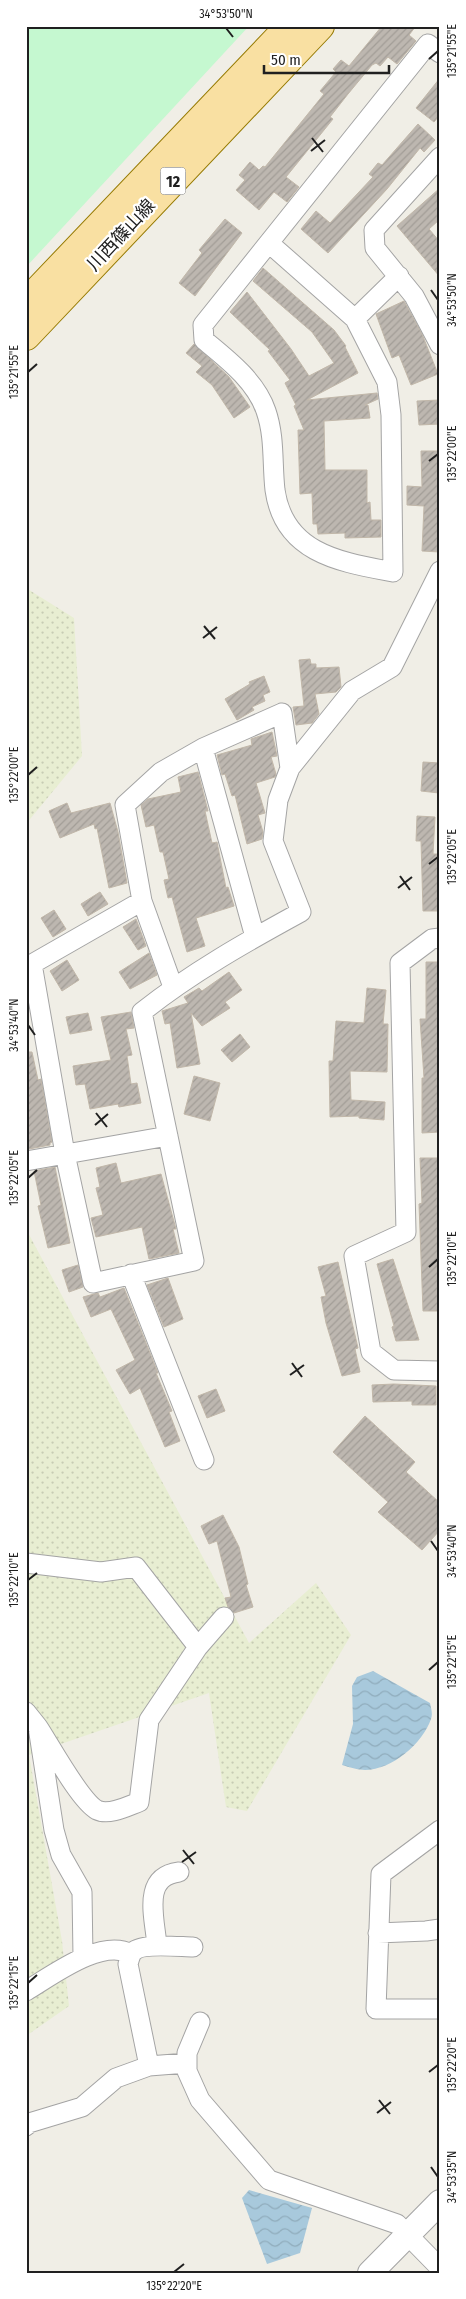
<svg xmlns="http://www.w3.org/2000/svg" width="466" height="2299" viewBox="0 0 466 2299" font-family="'Fira Sans Condensed','Noto Sans JP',sans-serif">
	<defs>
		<pattern id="farmland-dots" width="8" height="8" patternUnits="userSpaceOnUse" patternTransform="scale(1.25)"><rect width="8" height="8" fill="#e8eed2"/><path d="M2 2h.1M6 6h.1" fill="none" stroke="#c7ccb4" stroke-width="1.8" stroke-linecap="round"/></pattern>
		<pattern id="water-waves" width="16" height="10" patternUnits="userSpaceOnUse" patternTransform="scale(1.25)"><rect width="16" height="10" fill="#a8c9dc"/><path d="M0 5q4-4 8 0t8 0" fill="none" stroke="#90acbc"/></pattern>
		<pattern id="building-hatch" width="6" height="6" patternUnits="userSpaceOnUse" patternTransform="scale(1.25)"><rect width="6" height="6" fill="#bdb7b0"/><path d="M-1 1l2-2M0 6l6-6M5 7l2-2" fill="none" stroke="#a29d97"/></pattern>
	</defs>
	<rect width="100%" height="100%" fill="#f0eee6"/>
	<!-- farmland -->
	<path fill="url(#farmland-dots)" d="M26,588L74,618L82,756L26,824Z
		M26,1229L249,1643L316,1583L351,1635L247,1811L226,1807L209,1693L29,1755L62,1941L69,2006L26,2036Z"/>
	<!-- park -->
	<path fill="#c5f8d0" d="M26,26H249L26,267Z"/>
	<!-- water -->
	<path fill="url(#water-waves)" d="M373,1671L430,1703C431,1708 433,1714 431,1719C423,1743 392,1770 365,1770C358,1770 349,1767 342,1765L353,1724L352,1686L357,1677Z
		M249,2190L312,2208L300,2253L267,2264L242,2198Z"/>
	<!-- building -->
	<path fill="url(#building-hatch)" stroke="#c1b7a9" d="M382,26H416L409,35L416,41L397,64L388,57L380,66L376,63L372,65L348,94L330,117L333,119L286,177L299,187L287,202L274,192L259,210L236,190L245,180L239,175L250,162L259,170L263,166L265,167L324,94L320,91L336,72L333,69L341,60L349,66Z
		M440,78V115L434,122L416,108Z
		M418,124L435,140L424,152L420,148L387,189L328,253L301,229L316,211L330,223L373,177L369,174L378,163L382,165Z
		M440,188V219L429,229L440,242V277L397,226Z
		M225,219L242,233L195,296L179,283L202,253L199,250Z
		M263,268L334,330L346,346L345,347L358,373L307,400L377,393L378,399L365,405H368L370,418L324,421L325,470H367V503L370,502L371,520H381V537L345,538V533L318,534L317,524H313L312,493L300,494L298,430H304L294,406L296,405L285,383L290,380L268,351L270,350L230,312L247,292L291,349L309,376L334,363L312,332L253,281Z
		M404,301L422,334L438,374L411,385L399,355L392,358L376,314Z
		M194,344L229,377L250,407L234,418L212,385L196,372L202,366L186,353Z
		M440,400V424L419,425L417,401Z
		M421,451H440V552L422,551L424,506L407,505V486L422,487Z
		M310,659L311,664H316V668L339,667L341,687L336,692L315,694L319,714L312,723L296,725L293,707L304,706L299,660Z
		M264,676L270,692L263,695L265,701L252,707L254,710L237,720L225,699L250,684L249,682Z
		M272,732L277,756L271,757L276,774L275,777L256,783L265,813L258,815L263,832L262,839L247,844L235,795L232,796L225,774L222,775L217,755L252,745L251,739Z
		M423,762L440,763L439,793L421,791Z
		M198,772L208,811H205L212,843L217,842L226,888L228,887L234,906L196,918L205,946L187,952L172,897L168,898L164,880L169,879L163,852H160L154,825L146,827L141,805L148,799L181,792L178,777Z
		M67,803L71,813L110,803L118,832L127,883L109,888L97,828L95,829L94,824L60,838L49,811Z
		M417,816L435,817L433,854H438L440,911H423L421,841H416Z
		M100,892L108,904L88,916L81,904Z
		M54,910L66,929L53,937L41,918Z
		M136,919L146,946L138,950L123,927Z
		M149,953L157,975L130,989L119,972Z
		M67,960L79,980L62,991L50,971Z
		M426,962H440V1132L422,1133V1078H424L420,1019H426Z
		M229,972L242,990L225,1002L230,1008L202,1026L191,1013L200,1064L177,1068L170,1023L165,1024L162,1011L188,1003L184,997L199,988L202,991Z
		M367,988L386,990L383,1024H388L387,1072L350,1071L351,1100L385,1102L384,1120L359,1118V1116L330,1117L329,1061H333L336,1021L364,1023Z
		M131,1012L134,1028L126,1029L132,1055L127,1056L131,1084L137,1083L141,1103L119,1107L118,1104L90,1109L85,1084L76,1085L73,1066L111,1060L101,1017Z
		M88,1013L92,1030L70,1034L66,1017Z
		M240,1034L250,1047L232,1062L221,1050Z
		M26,1052H32L38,1080L41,1079L52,1142L50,1143V1145L29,1149L26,1148Z
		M194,1076L220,1083L210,1121L184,1114Z
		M420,1158H439L440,1232H438L440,1311H423L419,1204L422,1203Z
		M116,1163L121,1183L161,1174L176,1229H173L179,1253L149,1259L142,1227L96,1237L91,1218L103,1215L96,1188L100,1187L96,1168Z
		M55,1167L70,1243L48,1248L38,1206L41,1205L34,1171Z
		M393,1259L419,1340L396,1341L392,1327L394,1326L377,1264Z
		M338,1262L358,1348L355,1349L360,1372L342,1376L326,1323L321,1297L326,1296L318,1267Z
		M78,1265L83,1287L69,1292L62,1270Z
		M168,1278L183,1319L164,1327L147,1285Z
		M124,1288L158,1373H156L172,1411L169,1412L180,1441L165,1447L140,1388L130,1394L116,1370L135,1360L111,1309L91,1317L83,1297L98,1293L100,1297Z
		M394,1384L436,1386V1405H412V1401L373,1402L372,1385Z
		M216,1389L225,1411L207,1418L198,1396Z
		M365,1416L415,1462L406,1472L440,1503V1530L422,1550L378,1512L388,1502L333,1452Z
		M223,1515L239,1547L248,1584L246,1585L253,1607L234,1613L228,1607L225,1598L231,1597L217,1541L209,1544L201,1526Z"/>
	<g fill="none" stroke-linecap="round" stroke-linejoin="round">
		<defs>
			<path id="minor" d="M440,157L374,230L375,248L414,296L440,345
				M269,243L355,319L387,382L391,415L393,572C341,562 284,554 275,490C272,464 275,437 266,411C256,381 227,359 204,340L203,325L428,44L440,53
				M355,319L399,276
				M203,748L255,937
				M290,768L282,713L203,748L161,772L125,805L142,901L32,964L65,1154L93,1283L194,1261L142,1012C191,973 246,942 301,912L273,841L278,800L290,768L352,691L392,667L440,571
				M142,901L173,987
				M440,938L432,939L400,963L406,1232L354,1256L371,1352L394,1370L440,1371
				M26,1161L168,1136
				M131,1274L204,1460
				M26,1563L101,1572L136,1567L198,1647
				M26,1712L38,1727L54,1830L61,1855L82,1892L83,1957
				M38,1727C50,1745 80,1801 97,1810C109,1816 128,1806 139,1802L149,1720L198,1647L224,1617
				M440,1830L381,1874L376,2009H440
				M378,1933L426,1931L440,1929
				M157,1946C155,1918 141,1877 179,1872
				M26,1991C53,1975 101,1938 131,1954
				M200,2022L187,2053V2071L200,2100L269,2180L397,2224L440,2268
				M149,2066L187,2063
				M26,2126L29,2123L82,2107L116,2078L149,2066L128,1964C129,1961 130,1956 132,1953C140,1942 180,1947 193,1947"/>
			<path id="tertiary" d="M370,2273L440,2202"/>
			<path id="primary" d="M26,303L290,26
				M26,336L320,26"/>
		</defs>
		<!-- minor casing -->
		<use href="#minor" stroke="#a4a4a4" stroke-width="21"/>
		<!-- tertiary casing -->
		<use href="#tertiary" stroke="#a4a4a4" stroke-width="26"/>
		<!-- primary casing -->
		<use href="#primary" stroke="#977b04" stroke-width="30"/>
		<!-- minor -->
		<use href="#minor" stroke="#fff" stroke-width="19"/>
		<!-- tertiary -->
		<use href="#tertiary" stroke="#fff" stroke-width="24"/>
		<!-- primary -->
		<use href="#primary" stroke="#f9e0a2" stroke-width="28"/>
	</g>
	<!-- ticks -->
	<path fill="none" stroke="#202020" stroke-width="2" d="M226,28L233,37M429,59L438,51M312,138L323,152M311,151L325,140M431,290L438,300M28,372L37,364M429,461L438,454M204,626L215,639M203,638L217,627M28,775L37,767M429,864L438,857M400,876L410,890M398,888L412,877M28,1025L35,1035M96,1113L107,1127M95,1125L108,1114M28,1178L37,1170M429,1267L438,1259M292,1363L302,1377M290,1375L304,1365M431,1541L438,1551M28,1580L37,1573M429,1670L438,1662M183,1850L194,1864M182,1862L196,1852M28,1983L37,1975M429,2072L438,2065M379,2100L390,2114M377,2113L391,2102M431,2167L438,2177M174,2272L184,2264"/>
	<g text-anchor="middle" stroke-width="4.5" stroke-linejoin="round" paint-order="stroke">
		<!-- shield labels -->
		<rect fill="#fff" stroke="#636363" stroke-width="1" x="160.5" y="167.5" width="25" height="27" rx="4"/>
		<g font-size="16" font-weight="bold" fill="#202020">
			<text x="173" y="187">12</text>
		</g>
		<!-- street labels -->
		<g font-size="18" fill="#202020" stroke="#fff">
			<text transform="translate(121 235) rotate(-47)" y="6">川西篠山線</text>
		</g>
	</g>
	<!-- border -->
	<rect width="466" height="2299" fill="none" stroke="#ffffff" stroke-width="55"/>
	<!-- scale -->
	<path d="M264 65v8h125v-8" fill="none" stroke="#202020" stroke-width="2.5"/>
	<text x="271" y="65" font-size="15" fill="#202020" stroke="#ffffff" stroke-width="4" paint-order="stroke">50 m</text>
	<rect x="28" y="28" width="410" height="2244" fill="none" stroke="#202020" stroke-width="2"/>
	<g font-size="12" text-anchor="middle" fill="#202020">
		<text x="226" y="18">34°53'50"N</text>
		<text transform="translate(452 51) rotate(-90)" y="4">135°21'55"E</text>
		<text transform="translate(452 300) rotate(-90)" y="4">34°53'50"N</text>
		<text transform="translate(14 372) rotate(-90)" y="4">135°21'55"E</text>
		<text transform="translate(452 454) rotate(-90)" y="4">135°22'00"E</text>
		<text transform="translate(14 775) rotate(-90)" y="4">135°22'00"E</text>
		<text transform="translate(452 857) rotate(-90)" y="4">135°22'05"E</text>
		<text transform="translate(14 1025) rotate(-90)" y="4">34°53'40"N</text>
		<text transform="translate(14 1178) rotate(-90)" y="4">135°22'05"E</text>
		<text transform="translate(452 1259) rotate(-90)" y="4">135°22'10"E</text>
		<text transform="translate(452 1551) rotate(-90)" y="4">34°53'40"N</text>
		<text transform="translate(14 1580) rotate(-90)" y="4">135°22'10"E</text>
		<text transform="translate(452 1662) rotate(-90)" y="4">135°22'15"E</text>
		<text transform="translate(14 1983) rotate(-90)" y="4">135°22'15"E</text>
		<text transform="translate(452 2065) rotate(-90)" y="4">135°22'20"E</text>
		<text transform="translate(452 2177) rotate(-90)" y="4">34°53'35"N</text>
		<text x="174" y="2290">135°22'20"E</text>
	</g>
</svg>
